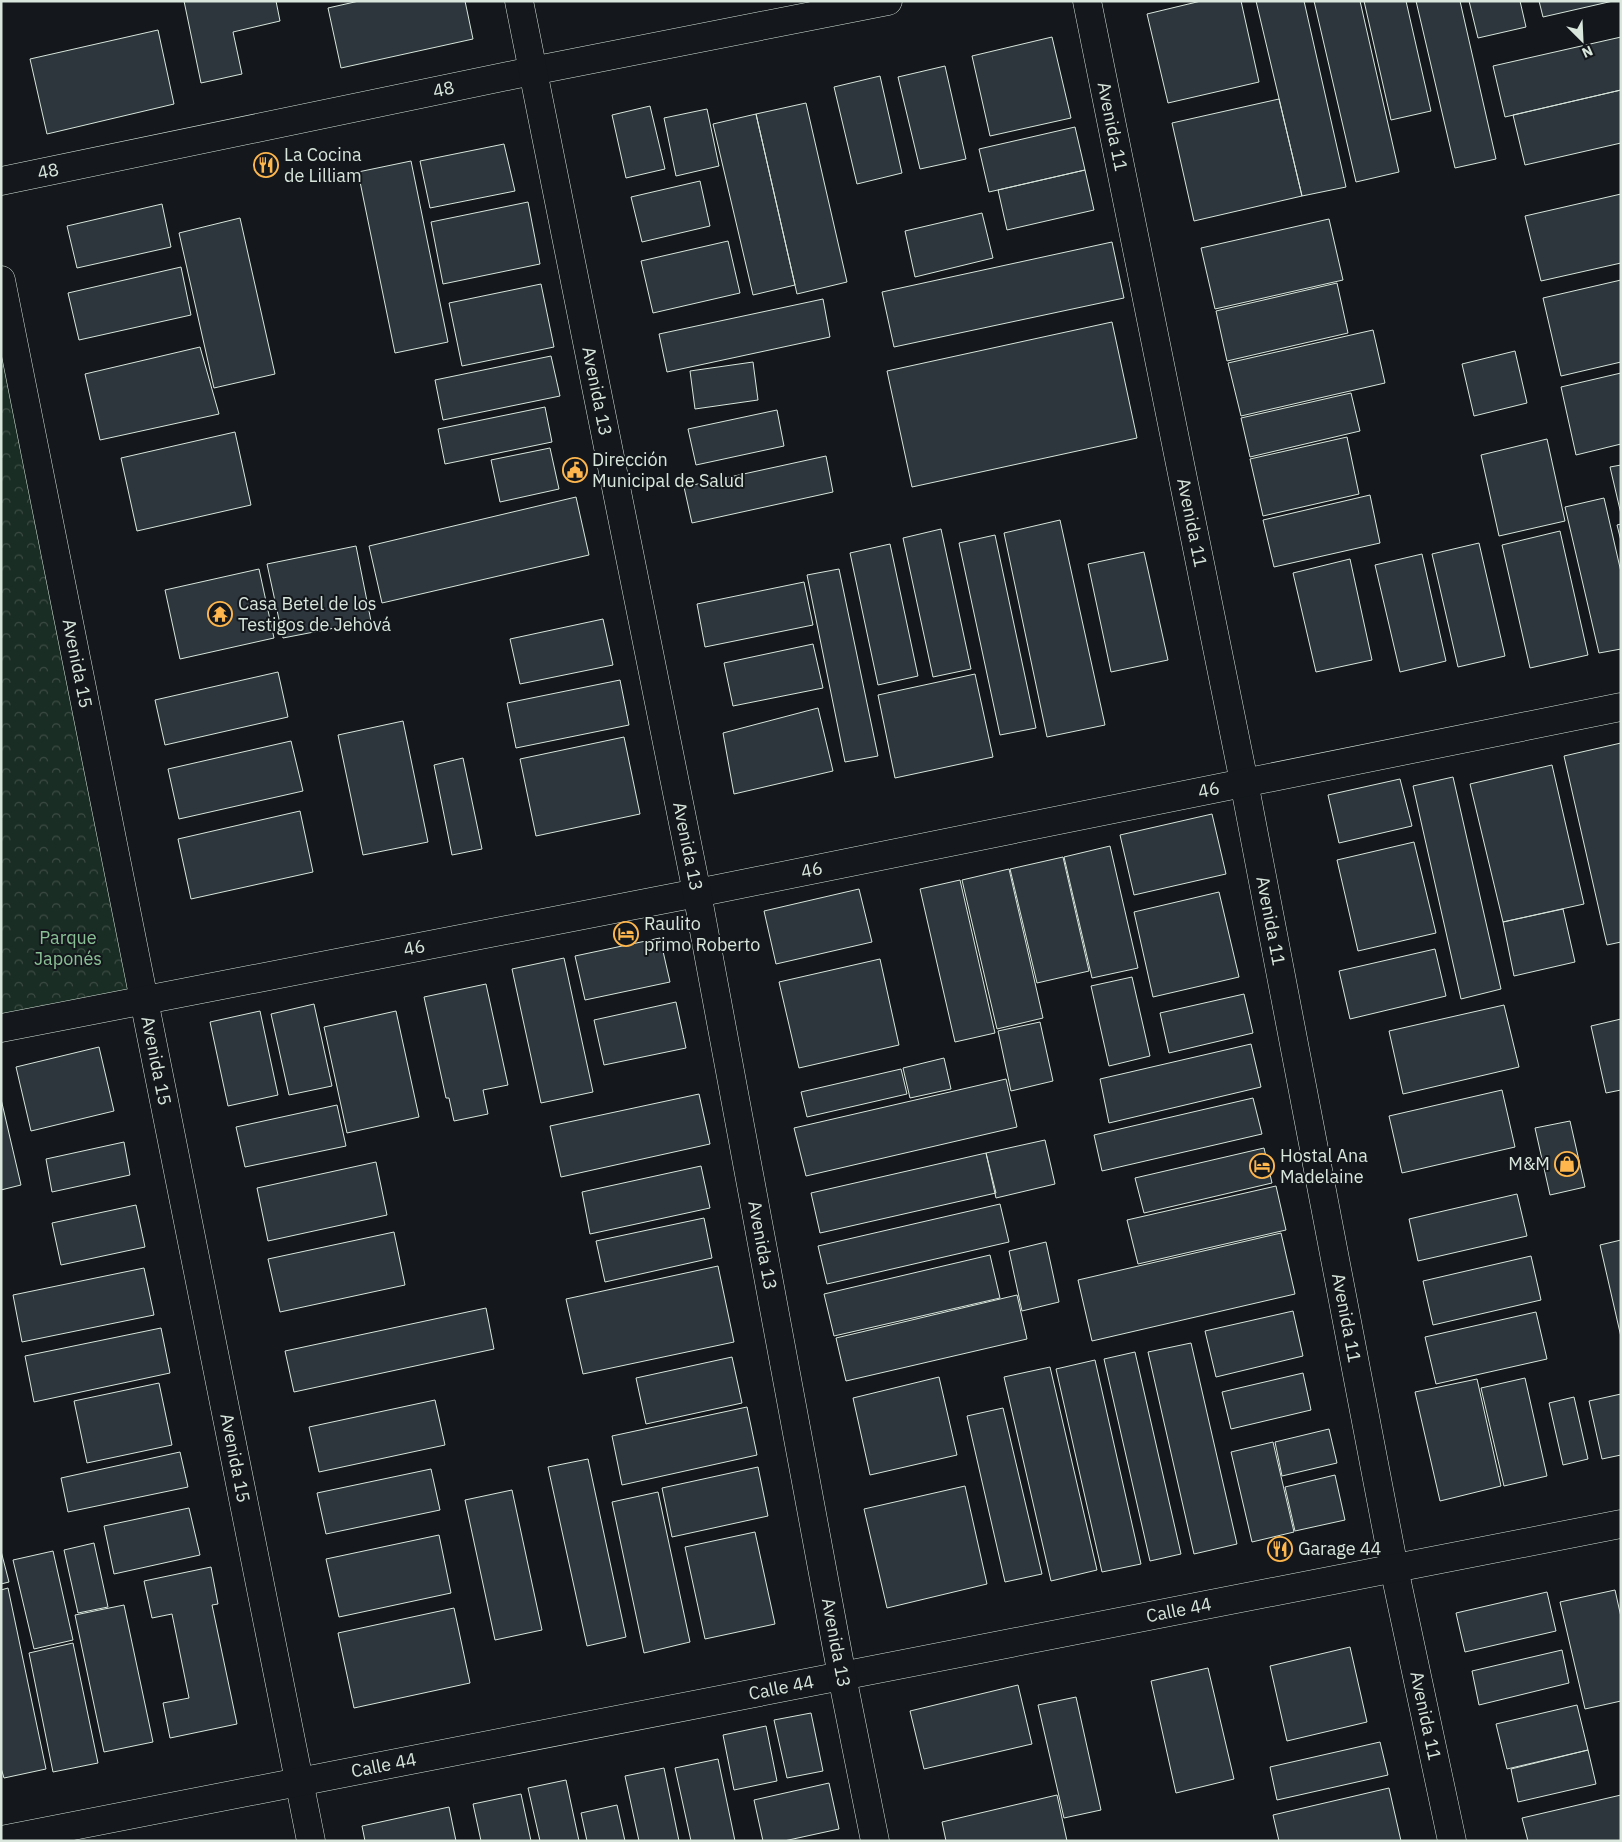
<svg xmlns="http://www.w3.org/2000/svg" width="1622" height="1842" viewBox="0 0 1622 1842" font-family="'IBM Plex Sans',sans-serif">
	<defs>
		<pattern id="park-crowns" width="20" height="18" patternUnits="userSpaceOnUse" patternTransform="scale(1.25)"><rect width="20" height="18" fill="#1a2d24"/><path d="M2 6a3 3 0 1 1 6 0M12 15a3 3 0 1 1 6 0" fill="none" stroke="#3b4b43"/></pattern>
	</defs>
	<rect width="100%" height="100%" fill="#14181c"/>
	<!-- park -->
	<path fill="url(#park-crowns)" stroke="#939e99" d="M1,281L144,1000L1,1028Z"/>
	<!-- building -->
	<path fill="#2c363c" stroke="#d8e6dc" d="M184,1H276L280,21L233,32L242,74L201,83Z
		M359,1H465L473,39L341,68L328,8Z
		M1201,1H1241L1259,82L1168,103L1147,14Z
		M1256,1H1304L1346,187L1302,196Z
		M1314,1H1360L1399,172L1356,182Z
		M1364,1H1406L1431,111L1391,120Z
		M1416,1H1460L1496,159L1455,168Z
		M1469,1H1520L1526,27L1478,38Z
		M1539,1H1613L1543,17Z
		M158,30L174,104L47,134L30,59Z
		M1052,37L1071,118L990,136L972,56Z
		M1621,37V90L1505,117L1493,66Z
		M945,66L966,159L920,169L898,77Z
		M880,76L902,173L857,184L834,87Z
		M1621,90V143L1525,165L1513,115Z
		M1279,99L1302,196L1194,221L1172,123Z
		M806,103L847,282L797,294L756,114Z
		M650,106L665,169L626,178L612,115Z
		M707,109L719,166L676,176L664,118Z
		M756,114L795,285L753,295L713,124Z
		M1075,127L1085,170L989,192L979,149Z
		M504,144L515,191L430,208L420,161Z
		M411,161L448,342L395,353L358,172Z
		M1085,170L1094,210L1007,230L998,190Z
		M700,181L710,226L642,242L631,197Z
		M1621,194V263L1541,281L1525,216Z
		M528,202L540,264L443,284L431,222Z
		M162,204L171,247L77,268L67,226Z
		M982,213L993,258L915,277L905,231Z
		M240,218L275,374L214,388L179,233Z
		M1329,219L1343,280L1215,309L1201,248Z
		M728,241L740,293L653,313L641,261Z
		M1112,242L1124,298L894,347L882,292Z
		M181,267L191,315L79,340L68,293Z
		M1621,280V362L1561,376L1543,298Z
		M1337,283L1348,333L1227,361L1216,311Z
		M541,284L554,347L462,366L449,303Z
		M823,299L830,337L667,372L659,334Z
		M1112,322L1137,438L912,487L887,371Z
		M1373,330L1385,383L1241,416L1228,363Z
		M200,347L219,414L100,440L85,374Z
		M1515,351L1527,403L1474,416L1462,364Z
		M551,356L560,396L443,420L435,380Z
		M753,362L758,400L695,409L690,371Z
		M1621,373V444L1576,455L1561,387Z
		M1351,393L1360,431L1250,457L1241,418Z
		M545,407L552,442L445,464L438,429Z
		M777,410L784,446L696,465L688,429Z
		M235,432L251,505L137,531L121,458Z
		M1347,437L1359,494L1263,516L1250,459Z
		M1547,439L1565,521L1499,536L1481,455Z
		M550,448L559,489L500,502L491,460Z
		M826,456L833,492L692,523L684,487Z
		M1621,465V514L1610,467Z
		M1370,495L1380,543L1274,567L1263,520Z
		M576,497L589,555L382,603L369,546Z
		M1604,498L1621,572V649L1599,653L1565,507Z
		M1060,520L1105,725L1047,737L1004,533Z
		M1621,524V541L1617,525Z
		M941,529L971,669L933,677L903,538Z
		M1560,531L1588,655L1530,668L1502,545Z
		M995,535L1036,728L1000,735L959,543Z
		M1479,543L1505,656L1458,667L1432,554Z
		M890,544L918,676L878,685L850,553Z
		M356,546L371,621L283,638L267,564Z
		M1144,552L1168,660L1111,672L1088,564Z
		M1422,554L1446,661L1400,672L1375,565Z
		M1350,559L1372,660L1316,672L1293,573Z
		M259,569L274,638L180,659L165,590Z
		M839,569L878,756L845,762L807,575Z
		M804,582L813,625L705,647L697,604Z
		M603,619L613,665L520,684L510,639Z
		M813,644L823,688L733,706L724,663Z
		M278,672L288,717L165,745L155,700Z
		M975,674L993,757L895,778L878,695Z
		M620,680L629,725L516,748L507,703Z
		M818,708L833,771L734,794L723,733Z
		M403,721L428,842L363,855L338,735Z
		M624,737L640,814L536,836L520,759Z
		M291,741L303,791L179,819L168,769Z
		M1621,743V942L1607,945L1564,756Z
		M463,758L482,849L452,855L434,765Z
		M1552,765L1584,904L1503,922L1470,784Z
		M1453,777L1501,989L1461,999L1413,786Z
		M1400,779L1412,826L1339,843L1328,795Z
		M300,811L313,872L191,899L178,839Z
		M1212,814L1226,874L1134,895L1120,835Z
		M1414,842L1436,933L1358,951L1337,860Z
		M1110,846L1138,968L1092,978L1064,857Z
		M1063,857L1089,971L1037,983L1010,869Z
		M1009,869L1043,1018L997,1029L962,880Z
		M960,880L995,1033L955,1042L920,889Z
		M859,889L872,942L776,964L764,911Z
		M1219,892L1239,977L1153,997L1134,912Z
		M1563,909L1575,962L1514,976L1503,922Z
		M660,938L670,982L585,1000L575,956Z
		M1435,949L1446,996L1350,1019L1339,971Z
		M564,958L593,1092L541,1103L512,969Z
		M880,959L899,1045L799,1068L779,982Z
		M1132,977L1150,1056L1109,1066L1091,986Z
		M486,984L508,1085L483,1090L488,1114L454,1121L449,1098H446L424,997Z
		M1244,994L1253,1033L1169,1053L1160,1013Z
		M676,1002L686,1048L604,1065L594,1020Z
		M314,1004L332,1086L289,1095L271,1014Z
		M1504,1005L1519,1067L1403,1094L1389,1031Z
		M260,1011L278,1095L228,1106L210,1022Z
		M396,1011L419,1117L347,1133L324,1027Z
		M1621,1019V1090L1606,1093L1591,1026Z
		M1040,1022L1053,1081L1011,1091L998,1031Z
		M1251,1044L1261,1087L1109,1123L1100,1079Z
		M99,1047L114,1111L31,1131L16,1067Z
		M944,1058L951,1089L910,1098L903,1068Z
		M901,1069L907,1094L807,1117L801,1092Z
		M1006,1079L1017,1127L806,1176L794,1128Z
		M1502,1090L1515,1147L1402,1173L1389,1116Z
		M699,1094L710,1144L561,1177L550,1126Z
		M1253,1098L1262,1134L1102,1171L1094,1135Z
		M1,1099L21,1185L1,1190Z
		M337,1105L346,1146L245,1167L236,1127Z
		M1570,1121L1585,1187L1550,1195L1535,1128Z
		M1045,1140L1055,1184L996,1198L986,1153Z
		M124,1142L130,1175L52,1192L46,1159Z
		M1264,1148L1272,1183L1144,1213L1135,1178Z
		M986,1153L996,1193L820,1233L811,1193Z
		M376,1162L387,1215L268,1241L257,1188Z
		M701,1166L710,1208L590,1234L582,1192Z
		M1276,1186L1286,1230L1138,1264L1127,1220Z
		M1517,1194L1527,1236L1418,1261L1409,1219Z
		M1000,1204L1009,1242L827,1284L818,1246Z
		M136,1205L145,1247L61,1265L52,1223Z
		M704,1218L712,1258L605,1282L596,1241Z
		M394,1232L405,1285L280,1312L268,1259Z
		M1281,1233L1295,1294L1092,1341L1078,1280Z
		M1621,1240V1337L1600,1245Z
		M1046,1242L1059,1302L1022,1311L1009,1251Z
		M990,1255L1000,1298L834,1336L824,1294Z
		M1531,1256L1541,1300L1433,1325L1423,1281Z
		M718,1266L734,1342L583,1374L566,1299Z
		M144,1268L154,1315L22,1342L13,1295Z
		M1017,1295L1027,1339L846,1381L836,1338Z
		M486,1308L494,1349L294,1392L285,1351Z
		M1293,1311L1303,1356L1216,1377L1205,1331Z
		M1536,1312L1547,1359L1436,1384L1425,1337Z
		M161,1328L170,1373L34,1402L25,1356Z
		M1191,1343L1237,1544L1194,1554L1148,1352Z
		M1135,1352L1181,1554L1150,1561L1104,1359Z
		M732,1357L742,1403L646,1424L636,1378Z
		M1095,1360L1141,1564L1102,1572L1056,1369Z
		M1050,1367L1097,1570L1051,1581L1004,1377Z
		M1303,1373L1311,1410L1231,1429L1222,1392Z
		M939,1377L957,1455L870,1475L853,1398Z
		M1525,1378L1547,1476L1504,1486L1481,1388Z
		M1477,1379L1501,1486L1440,1501L1415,1392Z
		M159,1383L172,1445L87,1463L74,1401Z
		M1621,1394V1455L1602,1459L1589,1401Z
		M1574,1397L1588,1459L1563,1465L1549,1403Z
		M435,1400L445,1445L319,1472L309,1427Z
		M747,1407L757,1455L622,1485L612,1436Z
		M1003,1408L1042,1574L1005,1582L967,1416Z
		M1329,1429L1337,1463L1282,1476L1275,1442Z
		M1273,1442L1294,1532L1252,1542L1231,1452Z
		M180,1452L188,1487L68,1512L61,1478Z
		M588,1459L626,1637L587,1646L548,1467Z
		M758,1467L768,1516L672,1537L662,1488Z
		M431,1469L440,1510L326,1534L317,1493Z
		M1335,1475L1345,1520L1295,1531L1285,1487Z
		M965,1486L987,1584L887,1608L864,1509Z
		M512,1490L542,1630L495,1640L465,1500Z
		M658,1492L690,1642L644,1653L612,1502Z
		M189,1508L200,1555L114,1574L104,1526Z
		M755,1532L775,1624L705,1639L685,1547Z
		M439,1535L451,1593L339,1617L326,1559Z
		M94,1543L108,1607L78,1613L64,1550Z
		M1,1551L9,1582L1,1584Z
		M53,1551L73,1640L34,1649L13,1560Z
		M211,1567L218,1604L212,1605L237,1724L170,1738L163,1703L189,1698L172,1614L152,1618L144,1581Z
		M8,1588L46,1769L4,1778L1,1768V1590Z
		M1615,1590L1621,1617V1701L1585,1709L1560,1602Z
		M1547,1592L1556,1631L1465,1652L1456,1613Z
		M124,1605L153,1742L104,1752L75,1615Z
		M454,1608L470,1683L354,1708L338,1633Z
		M73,1643L98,1763L53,1772L29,1653Z
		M1350,1647L1367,1722L1287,1741L1270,1666Z
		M1562,1650L1569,1683L1479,1705L1472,1671Z
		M1208,1668L1234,1779L1176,1793L1151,1681Z
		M1018,1685L1032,1744L924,1769L910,1711Z
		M1076,1697L1101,1810L1064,1818L1038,1705Z
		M1577,1705L1588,1750L1507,1769L1496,1724Z
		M811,1713L823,1771L787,1778L774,1720Z
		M766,1726L777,1781L734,1790L723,1735Z
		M1380,1742L1388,1775L1277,1800L1270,1767Z
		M1588,1750L1596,1784L1518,1802L1511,1769Z
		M718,1759L735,1841H691L675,1768Z
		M664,1768L679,1841H639L625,1776Z
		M566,1780L579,1841H540L528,1788Z
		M829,1783L839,1829L784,1841H763L754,1800Z
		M1389,1788L1401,1841H1279L1273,1815Z
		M521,1794L531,1841H481L473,1804Z
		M1057,1795L1067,1841H946L942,1822Z
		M1621,1795V1841H1528L1522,1818Z
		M617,1805L625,1841H587L581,1813Z
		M449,1807L456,1841H365L362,1826Z"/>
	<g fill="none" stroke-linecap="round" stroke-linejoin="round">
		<defs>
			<g id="street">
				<path id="s1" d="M1087,1L1244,782L1394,1568L1452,1841"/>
				<path id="s2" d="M1,181L532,71L888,1"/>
				<path id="s3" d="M1,280L311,1841"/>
				<path id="s4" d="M1,1028L697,893L1621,707"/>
				<path id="s5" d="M1,1840L1621,1524"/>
			</g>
			<g id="secondary">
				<path id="s6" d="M519,1L697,893L842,1676L875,1841"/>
			</g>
		</defs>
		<!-- street casing -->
		<use href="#street" stroke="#d8e6dc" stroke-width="29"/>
		<!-- secondary casing -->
		<use href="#secondary" stroke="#d8e6dc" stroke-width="29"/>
		<!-- street -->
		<use href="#street" stroke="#14181c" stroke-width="28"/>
		<!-- secondary -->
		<use href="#secondary" stroke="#14181c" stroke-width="28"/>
	</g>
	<!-- icons -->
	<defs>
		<symbol id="restaurant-ring" viewBox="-11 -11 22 22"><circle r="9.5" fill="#14181c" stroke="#ffb74d" stroke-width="1.5"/><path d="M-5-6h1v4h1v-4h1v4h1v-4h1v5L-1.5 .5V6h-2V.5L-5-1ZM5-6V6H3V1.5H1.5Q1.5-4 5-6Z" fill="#ffb74d"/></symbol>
		<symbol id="civic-ring" viewBox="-11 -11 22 22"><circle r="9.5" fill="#14181c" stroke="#ffb74d" stroke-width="1.5"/><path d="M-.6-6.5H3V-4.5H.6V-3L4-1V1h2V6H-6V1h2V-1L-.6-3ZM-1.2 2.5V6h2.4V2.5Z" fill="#ffb74d"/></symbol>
		<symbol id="temple-ring" viewBox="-11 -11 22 22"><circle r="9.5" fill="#14181c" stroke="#ffb74d" stroke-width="1.5"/><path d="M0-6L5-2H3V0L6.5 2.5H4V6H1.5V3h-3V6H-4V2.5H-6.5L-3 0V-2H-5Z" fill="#ffb74d"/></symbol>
		<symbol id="hotel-ring" viewBox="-11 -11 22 22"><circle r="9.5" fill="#14181c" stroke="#ffb74d" stroke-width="1.5"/><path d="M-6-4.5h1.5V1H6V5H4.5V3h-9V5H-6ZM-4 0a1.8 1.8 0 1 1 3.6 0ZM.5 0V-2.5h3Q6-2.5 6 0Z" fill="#ffb74d"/></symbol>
		<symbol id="shop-ring" viewBox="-11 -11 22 22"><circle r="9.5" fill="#14181c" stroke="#ffb74d" stroke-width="1.5"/><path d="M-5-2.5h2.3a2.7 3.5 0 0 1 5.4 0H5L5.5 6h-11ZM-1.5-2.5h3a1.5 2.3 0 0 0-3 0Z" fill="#ffb74d"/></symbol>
	</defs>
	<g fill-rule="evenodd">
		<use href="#restaurant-ring" x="252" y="151" width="28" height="28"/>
		<use href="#civic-ring" x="561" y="456" width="28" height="28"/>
		<use href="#temple-ring" x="206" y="600" width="28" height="28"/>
		<use href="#hotel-ring" x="612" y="920" width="28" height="28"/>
		<use href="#shop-ring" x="1553" y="1150" width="28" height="28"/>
		<use href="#hotel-ring" x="1248" y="1152" width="28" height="28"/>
		<use href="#restaurant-ring" x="1266" y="1535" width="28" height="28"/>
	</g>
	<g text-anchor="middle" stroke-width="4" stroke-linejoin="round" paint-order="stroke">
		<!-- street labels -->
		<g font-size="18" fill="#d8e6dc" stroke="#14181c">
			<text dy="6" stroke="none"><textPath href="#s2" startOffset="452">48</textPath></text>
			<text dy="6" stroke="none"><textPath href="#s1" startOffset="128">Avenida 11</textPath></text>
			<text dy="6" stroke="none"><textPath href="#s2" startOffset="48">48</textPath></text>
			<text dy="6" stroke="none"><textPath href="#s6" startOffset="398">Avenida 13</textPath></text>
			<text dy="6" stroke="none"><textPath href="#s1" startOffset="532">Avenida 11</textPath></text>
			<text dy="6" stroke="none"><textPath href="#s3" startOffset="391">Avenida 15</textPath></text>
			<text dy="6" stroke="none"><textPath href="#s4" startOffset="1231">46</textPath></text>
			<text dy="6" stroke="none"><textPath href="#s6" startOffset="862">Avenida 13</textPath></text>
			<text dy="6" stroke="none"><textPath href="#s4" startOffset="826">46</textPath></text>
			<text dy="6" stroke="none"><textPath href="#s1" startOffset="938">Avenida 11</textPath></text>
			<text dy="6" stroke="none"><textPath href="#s4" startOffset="421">46</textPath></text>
			<text dy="6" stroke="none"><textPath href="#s3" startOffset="796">Avenida 15</textPath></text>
			<text dy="6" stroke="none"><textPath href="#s6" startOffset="1268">Avenida 13</textPath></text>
			<text dy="6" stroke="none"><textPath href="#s1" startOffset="1342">Avenida 11</textPath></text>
			<text dy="6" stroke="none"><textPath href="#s3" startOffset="1201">Avenida 15</textPath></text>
			<text dy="6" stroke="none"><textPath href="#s5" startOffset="1200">Calle 44</textPath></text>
			<text dy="6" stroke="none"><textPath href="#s6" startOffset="1672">Avenida 13</textPath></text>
			<text dy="6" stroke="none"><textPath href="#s5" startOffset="795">Calle 44</textPath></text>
			<text dy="6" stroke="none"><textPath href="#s1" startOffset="1748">Avenida 11</textPath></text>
			<text dy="6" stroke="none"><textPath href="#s5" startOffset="390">Calle 44</textPath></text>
		</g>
		<!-- poi labels -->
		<g font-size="18" fill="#d8e6dc" stroke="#14181c" text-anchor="start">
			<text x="284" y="161">La Cocina<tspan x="284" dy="21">de Lilliam</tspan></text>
			<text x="592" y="466">Dirección<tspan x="592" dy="21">Municipal de Salud</tspan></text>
			<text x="238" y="610">Casa Betel de los<tspan x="238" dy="21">Testigos de Jehová</tspan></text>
			<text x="644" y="930">Raulito<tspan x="644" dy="21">primo Roberto</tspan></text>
			<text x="1280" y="1162">Hostal Ana<tspan x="1280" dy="21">Madelaine</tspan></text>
			<text x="1550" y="1170" text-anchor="end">M&amp;M</text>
			<text x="1298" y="1555">Garage 44</text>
		</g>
		<!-- park labels -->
		<g font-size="18" fill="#8ac095" stroke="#14181c">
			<text x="68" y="944">Parque<tspan x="68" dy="21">Japonés</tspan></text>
		</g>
	</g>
	<!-- border -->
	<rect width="1622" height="1842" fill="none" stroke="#d8e6dc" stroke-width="5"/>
	<!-- north arrow -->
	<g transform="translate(1582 40) rotate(156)" stroke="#14181c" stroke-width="4" paint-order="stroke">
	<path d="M0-4L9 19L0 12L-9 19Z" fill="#d8e6dc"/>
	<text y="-8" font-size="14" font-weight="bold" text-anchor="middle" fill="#d8e6dc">N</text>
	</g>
</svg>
